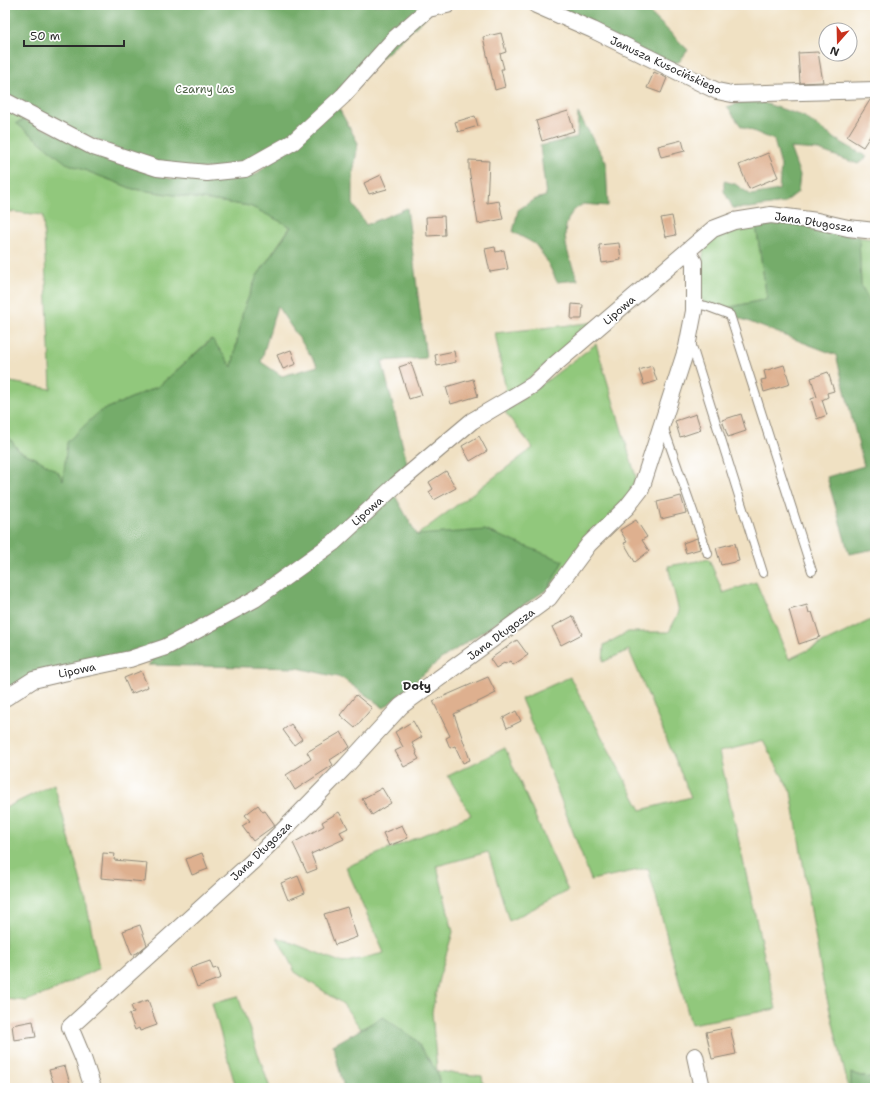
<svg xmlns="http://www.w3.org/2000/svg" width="880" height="1093" viewBox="0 0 880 1093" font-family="'Shantell Sans',sans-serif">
	<rect width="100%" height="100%" fill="#fff"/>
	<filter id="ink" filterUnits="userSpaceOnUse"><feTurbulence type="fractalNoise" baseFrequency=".025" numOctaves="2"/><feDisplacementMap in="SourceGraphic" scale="8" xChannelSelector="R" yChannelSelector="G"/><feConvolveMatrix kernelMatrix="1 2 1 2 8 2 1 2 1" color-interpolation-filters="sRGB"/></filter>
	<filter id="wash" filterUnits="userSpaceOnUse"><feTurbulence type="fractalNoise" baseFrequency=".012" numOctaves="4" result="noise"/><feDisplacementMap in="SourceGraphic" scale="16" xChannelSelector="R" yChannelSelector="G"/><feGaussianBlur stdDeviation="0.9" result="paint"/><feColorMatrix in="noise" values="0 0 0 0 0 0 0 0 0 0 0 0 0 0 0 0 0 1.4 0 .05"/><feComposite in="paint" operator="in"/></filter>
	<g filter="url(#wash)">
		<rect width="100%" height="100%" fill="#f0e1c3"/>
		<!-- green -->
		<path fill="#91c87b" stroke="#5e7a53" d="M5,110L25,120L17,123L67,163L133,189L250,206L291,226L257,276L243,311L232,367L211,339L159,386L99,412L64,482L33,457L19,451L5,432V381L51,389L43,215L5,211Z
			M756,225L767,299L718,310L706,306L698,293L704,247L716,234Z
			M859,237L872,239L875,237V312L861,285Z
			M598,322L507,396L495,333Z
			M596,344L636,477L629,495L548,589L563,561L417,535L533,448L505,412Z
			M709,559L723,593L756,582L789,659L875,618V1080L851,1073V1088H849L845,1073L823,982L791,792L763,741L719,752L776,1009L691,1024L648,868L591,880L537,736L521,699L570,677L641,810L691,797L629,650L603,662L604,645L628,632H669L679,612L668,566Z
			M505,748L568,891L509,921L488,852L437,866L453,932L439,978L432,1012L437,1071L482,1076L484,1088H441L437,1072L383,1017L361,1029L343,1004L295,972L277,937L343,963L384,953L346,867L471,815L448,776Z
			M54,784L85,896L99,968L50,992L26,1001L5,999V808Z
			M238,996L270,1088H236L212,1003Z"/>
		<!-- forest -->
		<path fill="#74ac6b" stroke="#506c4b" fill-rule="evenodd" d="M5,5H272L319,12L339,5H439L342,95L244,168L165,169L5,101Z
			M546,5H642L688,50L679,62L669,63Z
			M752,99L803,116L837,140L867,157L858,164L819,150L790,148L800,175L798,192L784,203L750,208H733L724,191V181L735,184L751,195L779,190L781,166L774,140L741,126L727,107Z
			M338,107L358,143L353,175V204L366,225L407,208L426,358L382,361L408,467L300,560L394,494L417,535L485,530L563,561L548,589L441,659L384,708L342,678L298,668L148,665L154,659L34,683L5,705V432L19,451L39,460L58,472L63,481L67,442L99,412L159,386L212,339L232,367L243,311L257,276L291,227L250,206L133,189L66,163L16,123L25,120L127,166L171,179L232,178L255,175ZM277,306L318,366L282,376L261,362Z
			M578,113L606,162L608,206L583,204C579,207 573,210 571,214C558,234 570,260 578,280L557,282L546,259L535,244L513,232L518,210L533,200L546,196L540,146L577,137Z
			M780,221L859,237L861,285L875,312V549L849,554L827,477L864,466L836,355L718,310L767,299L756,225Z
			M383,1017L416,1040L437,1072L441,1088H344L333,1045Z
			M851,1073L875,1080V1088H851Z"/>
		<g id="blocks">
			<!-- building -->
			<path fill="#deb08f" d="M501,33L506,52L500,54L504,69H501L505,87L495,90L483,37Z
				M818,52L823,82L800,83L798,53Z
				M654,72L667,78L661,93L647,88Z
				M870,100H875V128L863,147L847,137Z
				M568,111L574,131L542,141L536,121Z
				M475,116L478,126L458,132L455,122Z
				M682,140L685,151L661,157L658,146Z
				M768,153L778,177L749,189L739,165Z
				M469,160L489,161L487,203L499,201L503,219L478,224L469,169Z
				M381,175L387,189L369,194L364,183Z
				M444,216L445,235L427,236L426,217Z
				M672,216L676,235L666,237L661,218Z
				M619,243L621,260L602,263L599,245Z
				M495,247L496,252L504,250L508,269L490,272L485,249Z
				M572,304L583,305L582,319H571Z
				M291,350L296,364L283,369L277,355Z
				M454,351L456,362L437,366L435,355Z
				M411,363L422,395L409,399L399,367Z
				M784,365L790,384L764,392L761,380L766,379L764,371Z
				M652,366L657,381L644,385L639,370Z
				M828,372L834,391L827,393L828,397L822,400L827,415L817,419L811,399L817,397L811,378Z
				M473,379L478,396L451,404L446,387Z
				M696,414L701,430L680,437L675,421Z
				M741,414L746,431L728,437L722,420Z
				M479,436L487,451L470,461L462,446Z
				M446,471L456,488L434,500L429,492L433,489L429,482Z
				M681,496L686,513L661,519L657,502Z
				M636,520L647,537L642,540L649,551L635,562L624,543L627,542L620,530Z
				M697,538L700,549L686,553L683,543Z
				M735,543L739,561L721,565L716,548Z
				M807,605L809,613L812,612L820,637L799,644L789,610Z
				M573,616L582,634L561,645L552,627Z
				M517,640L528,655L513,665L510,661L505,664L504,663L496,668L490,659Z
				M141,671L148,687L131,694L124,678Z
				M488,677L496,693L454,714L470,760L463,763L455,746L450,748L446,738L450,736L433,701Z
				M356,695L372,708L355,728L340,715Z
				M516,711L521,721L507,728L503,718Z
				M413,721L422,737L412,743L417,753L416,754L419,759L404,767L395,751L403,747L395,732Z
				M291,724L302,739L294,745L283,730Z
				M341,732L350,747L330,760L333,765L295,790L286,775L311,759L307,752Z
				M382,788L391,803L372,815L362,799Z
				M258,805L263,812L265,811L275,825L253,841L242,826L250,821L245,815Z
				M339,812L348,828L340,832L344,839L311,854L317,869L307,873L293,843L324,826L322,822Z
				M402,825L408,838L389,846L383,833Z
				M103,853L115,854L114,860L147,863L145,882L101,878Z
				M202,853L208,869L192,875L186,859Z
				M298,876L305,893L288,900L281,883Z
				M347,907L357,937L335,945L324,914Z
				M140,925L147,945L137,953L132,955L123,931Z
				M210,961L213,969L218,968L221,978L197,987L190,968Z
				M148,1000L157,1025L140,1031L139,1028L135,1030L129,1014L134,1013L131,1006Z
				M33,1021L36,1037L14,1040L12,1025Z
				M730,1027L736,1054L712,1059L706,1032Z
				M65,1066L70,1084L55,1088L49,1070Z"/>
		</g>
	</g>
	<g filter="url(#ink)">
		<use href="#blocks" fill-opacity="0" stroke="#8e8677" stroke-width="1"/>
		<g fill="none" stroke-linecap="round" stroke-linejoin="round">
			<defs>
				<path id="lane" d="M694,304L706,306L730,315L812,571
					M691,343L763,573
					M663,426L708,554"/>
				<path id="street" d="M536,5L593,30L717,91L732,94L875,90
					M5,101L93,147L157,168L207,173L245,169L293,142L343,96L394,39L428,9L447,5
					M5,698L33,680L63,673L130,659L166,647L255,599L333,543L396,485L472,421L533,385L553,366L713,229L734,221L771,215L817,221L848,228L875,231
					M695,1056L702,1088
					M93,1088L83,1058L70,1027L254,860L345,767L401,706L549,598L589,544L627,507L641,489L687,347L694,311V262L687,251"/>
			</defs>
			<!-- lane casing -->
			<use href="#lane" stroke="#8e8677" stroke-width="10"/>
			<!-- street casing -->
			<use href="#street" stroke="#8e8677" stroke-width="18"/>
			<!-- lane -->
			<use href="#lane" stroke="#fff" stroke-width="8"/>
			<!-- street -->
			<use href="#street" stroke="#fff" stroke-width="16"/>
		</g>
	</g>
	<g text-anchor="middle" stroke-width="3.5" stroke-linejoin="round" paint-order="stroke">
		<!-- street labels -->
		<g font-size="11" fill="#2b2b2b" stroke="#fff">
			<text transform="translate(666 65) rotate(25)" y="4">Janusza Kusocińskiego</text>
			<text transform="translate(814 222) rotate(9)" y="4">Jana Długosza</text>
			<text transform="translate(619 310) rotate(-41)" y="4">Lipowa</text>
			<text transform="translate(367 511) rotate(-42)" y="4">Lipowa</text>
			<text transform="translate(501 634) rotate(-36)" y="4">Jana Długosza</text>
			<text transform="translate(77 670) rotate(-12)" y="4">Lipowa</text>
			<text transform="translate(261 851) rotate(-44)" y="4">Jana Długosza</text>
		</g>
		<!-- park labels -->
		<g font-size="11" fill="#4f6247" stroke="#fff">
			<text x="205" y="93">Czarny Las</text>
		</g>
		<!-- neighbourhood labels -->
		<g font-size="12" font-weight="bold" fill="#2b2b2b" stroke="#fff">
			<text x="417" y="690">Doły</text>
		</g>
	</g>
	<!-- margin -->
	<rect width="880" height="1093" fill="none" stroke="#fff" stroke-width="20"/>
	<!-- north arrow -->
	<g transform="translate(838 42) rotate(200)"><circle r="19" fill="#ffffff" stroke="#aaaaaa"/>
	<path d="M0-3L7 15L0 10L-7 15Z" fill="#c8321e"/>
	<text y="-6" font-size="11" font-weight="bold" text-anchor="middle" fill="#2b2b2b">N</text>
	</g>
	<!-- scale -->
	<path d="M24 40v6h100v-6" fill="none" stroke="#2b2b2b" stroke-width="2"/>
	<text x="30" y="40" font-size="12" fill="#2b2b2b" stroke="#ffffff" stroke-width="3" paint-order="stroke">50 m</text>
</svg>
